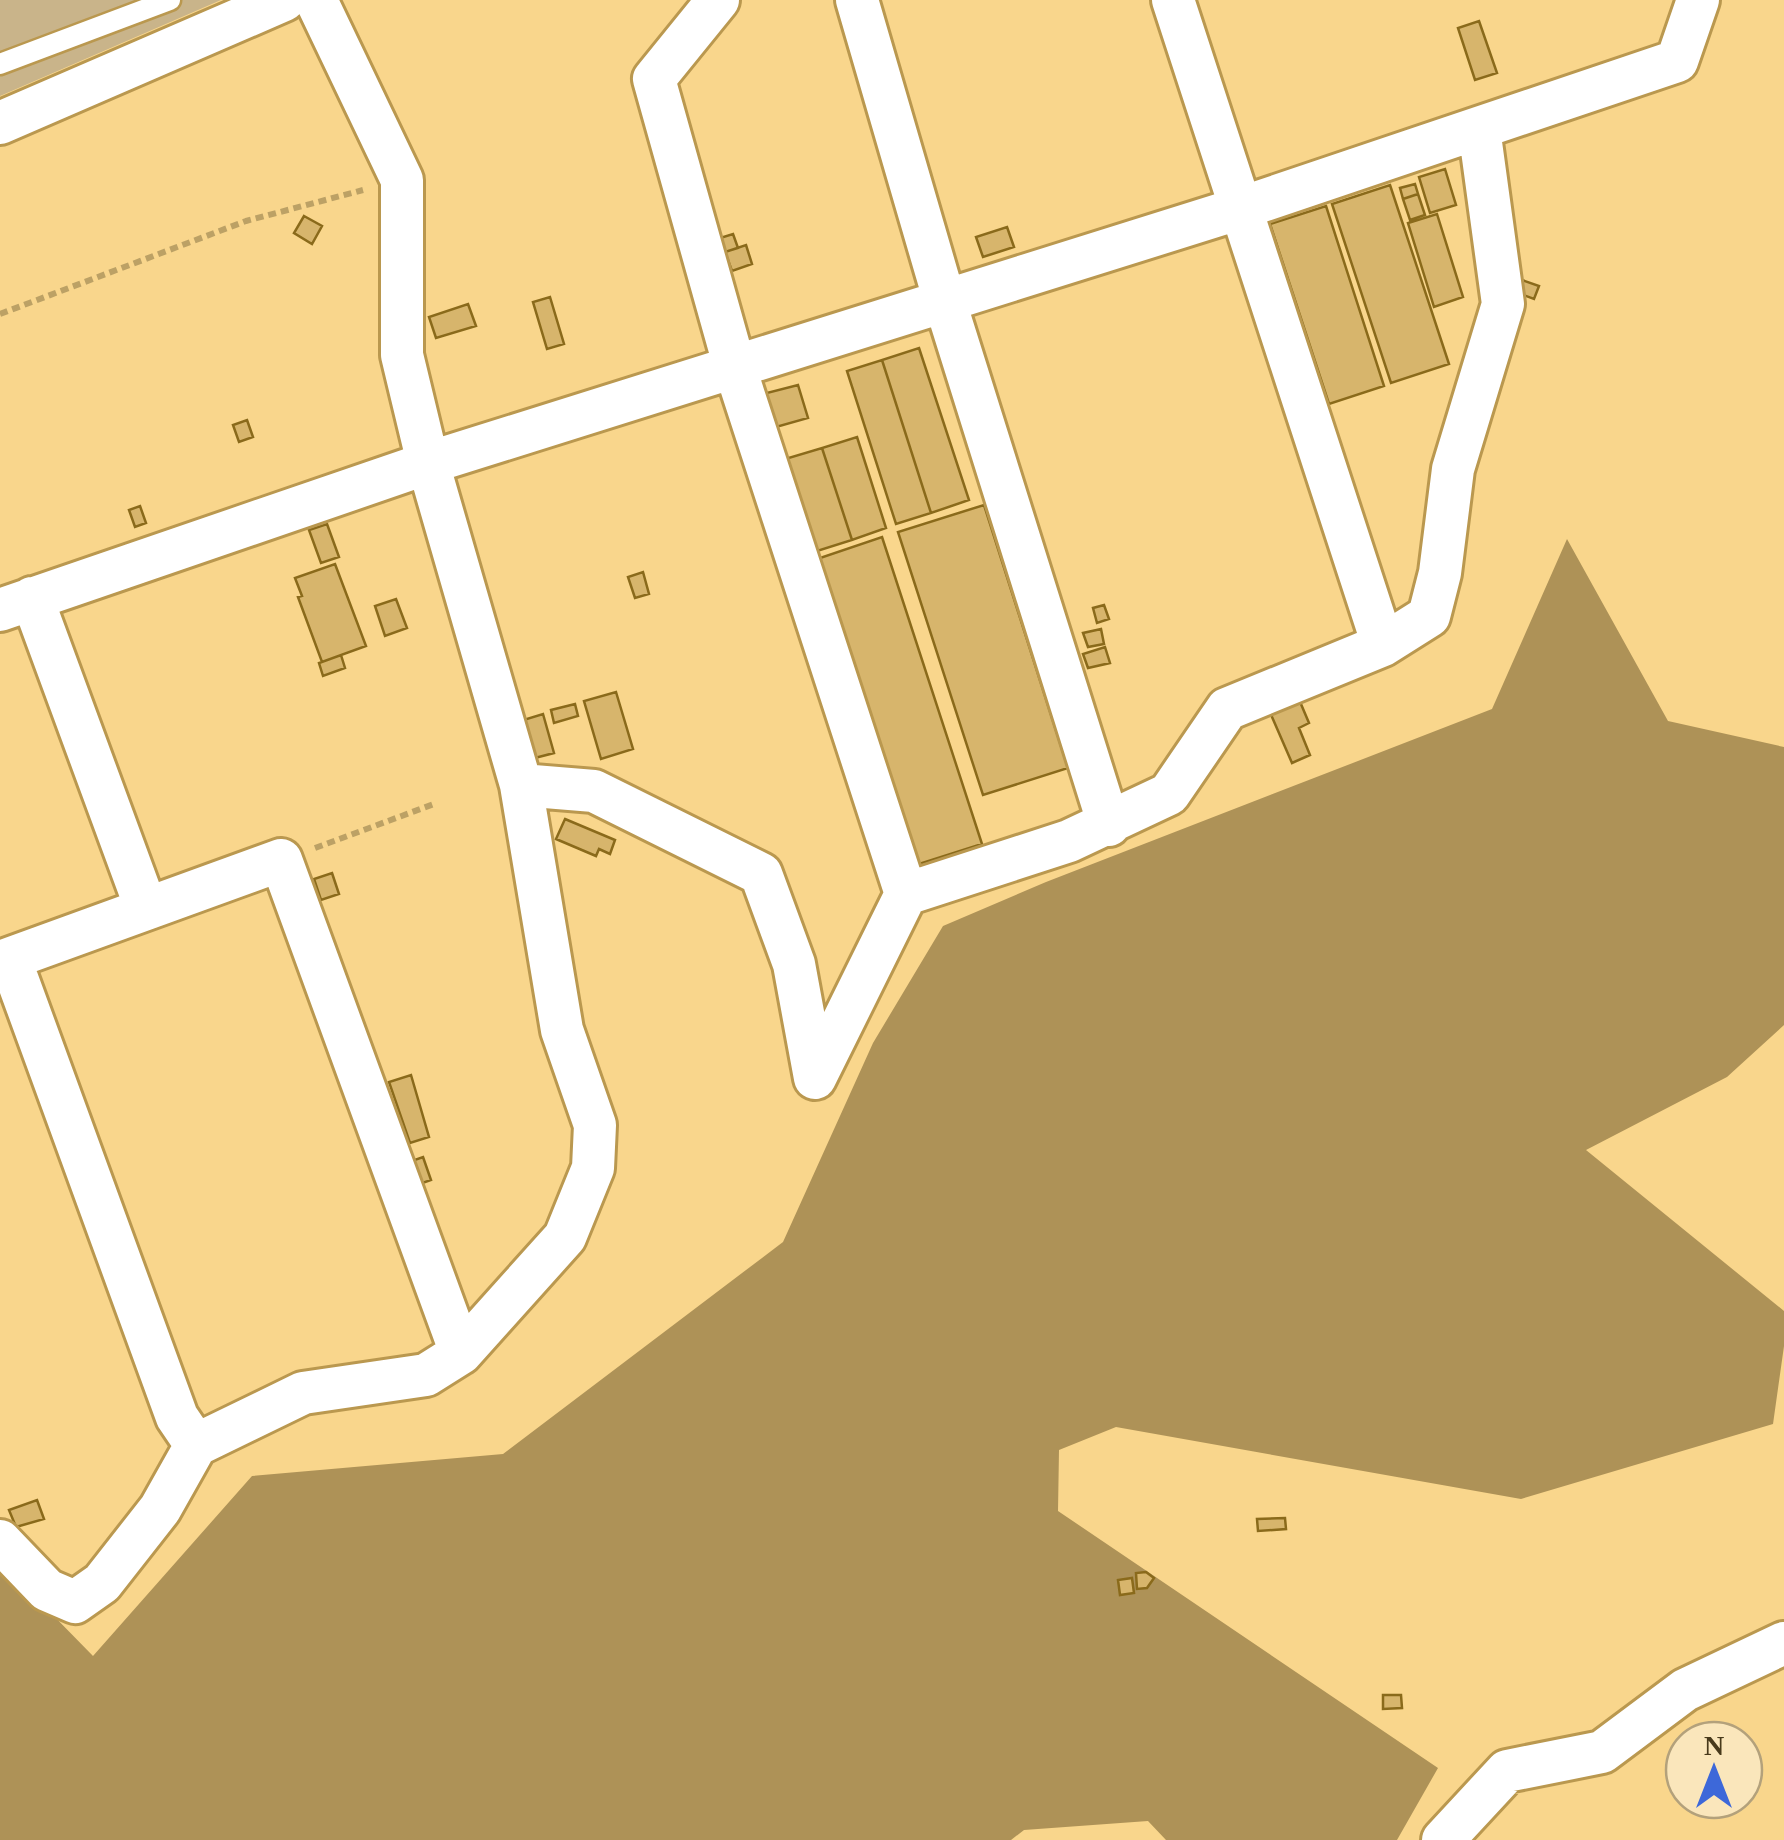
<svg xmlns="http://www.w3.org/2000/svg" width="1784" height="1840" viewBox="0 0 1784 1840" font-family="'Times New Roman',serif">
	<rect width="100%" height="100%" fill="#f9d68c"/>
	<!-- green -->
	<path fill="#c9b48a" d="M0,0H221L0,96Z"/>
	<!-- forest -->
	<path fill="#ae9257" d="M1567,539L1668,721L1784,747V1025L1727,1077L1586,1150L1784,1311V1346L1773,1424L1521,1499L1116,1427L1059,1450L1058,1511L1438,1768L1397,1840H1166L1148,1821L1024,1830L1011,1840H0V1561L93,1656L252,1476L503,1454L783,1242L873,1043L943,926L1046,882L1492,709Z"/>
	<!-- building -->
	<path fill="#d7b56c" stroke="#8a6a1b" stroke-width="2.5" d="M1479,21L1497,73L1475,80L1458,28Z
		M1445,169L1456,205L1430,213L1419,177Z
		M1415,184L1418,194L1403,199L1400,188Z
		M1390,185L1449,364L1391,383L1332,204Z
		M1418,194L1425,215L1410,220L1403,199Z
		M1326,206L1384,386L1329,404L1270,224Z
		M1437,214L1463,297L1434,307L1408,223Z
		M304,216L322,226L312,244L294,233Z
		M1007,227L1014,247L983,257L976,237Z
		M733,234L738,248L725,252L720,238Z
		M746,245L752,264L732,271L725,252Z
		M1522,280L1539,286L1534,299L1518,293Z
		M550,297L564,344L547,349L533,302Z
		M468,304L476,326L436,338L429,317Z
		M919,348L969,500L931,513L882,360Z
		M882,360L931,513L896,524L847,371Z
		M798,385L808,418L769,429L759,395Z
		M247,420L253,437L239,442L233,425Z
		M857,437L886,528L852,540L822,448Z
		M822,448L852,540L814,552L785,459Z
		M984,505L1068,768L983,795L898,532Z
		M140,506L146,523L135,527L129,510Z
		M327,524L339,557L321,563L309,530Z
		M882,537L982,844L916,865L817,559Z
		M335,564L366,646L322,662L298,597L302,596L295,578Z
		M643,572L649,594L635,598L628,577Z
		M396,599L407,628L385,636L375,606Z
		M1104,605L1109,619L1097,623L1093,608Z
		M1101,629L1104,644L1088,647L1083,633Z
		M1105,647L1110,663L1088,668L1083,654Z
		M341,655L345,668L323,676L319,663Z
		M616,692L633,749L601,759L584,701Z
		M1298,697L1309,723L1299,728L1310,755L1292,763L1269,710Z
		M575,704L578,716L554,723L551,710Z
		M543,714L554,753L531,759L520,721Z
		M565,819L615,840L610,854L599,849L596,856L556,839Z
		M332,873L339,894L321,900L314,879Z
		M411,1075L429,1137L410,1143L389,1082Z
		M423,1157L431,1180L414,1186L406,1163Z
		M37,1500L44,1519L16,1527L9,1510Z
		M1285,1518L1286,1529L1258,1531L1257,1519Z
		M1146,1572L1154,1578L1147,1588L1137,1589L1136,1573Z
		M1132,1578L1134,1593L1120,1595L1118,1580Z
		M1383,1695H1401L1402,1708L1383,1709Z"/>
	<g fill="none" stroke-linecap="round" stroke-linejoin="round">
		<defs>
			<path id="lane" d="M0,64L170,0"/>
			<path id="street" d="M857,0L945,302L1109,825
				M1173,0L1383,645
				M0,123L284,0
				M32,598L146,908
				M0,610L428,463L1241,208L1677,61L1698,0
				M521,785L594,791L761,874L794,964L815,1078L906,894L735,368L654,79L718,0
				M906,894L1069,841L1169,794L1227,709L1383,645L1429,616L1440,573L1453,469L1503,304L1479,128
				M10,959L177,1417L196,1445
				M0,962L281,860L461,1353
				M0,1541L47,1590L75,1602L102,1583L160,1509L196,1445L303,1393L426,1375L461,1353L565,1237L593,1168L595,1125L562,1030L521,785L428,463L402,355V180L316,0
				M1443,1840L1507,1771L1602,1752L1685,1690L1784,1643"/>
		</defs>
		<!-- lane casing -->
		<use href="#lane" stroke="#ba984f" stroke-width="25"/>
		<!-- street casing -->
		<use href="#street" stroke="#ba984f" stroke-width="48"/>
		<!-- path -->
		<path stroke="#bca165" stroke-width="6" stroke-dasharray="8 5" stroke-linecap="butt" d="M0,314L246,221L363,190
			M315,848L434,804"/>
		<!-- lane -->
		<use href="#lane" stroke="#fff" stroke-width="20"/>
		<!-- street -->
		<use href="#street" stroke="#fff" stroke-width="42"/>
	</g>
	<!-- north arrow -->
	<g transform="translate(1714 1770)"><circle r="48" fill="#fae6bb" stroke="#b3a17b" stroke-width="2.5"/>
	<path d="M0-8L18 38L0 25L-18 38Z" fill="#3d68d9"/>
	<text y="-15" font-size="28" font-weight="bold" text-anchor="middle" fill="#483a1b">N</text>
	</g>
</svg>
